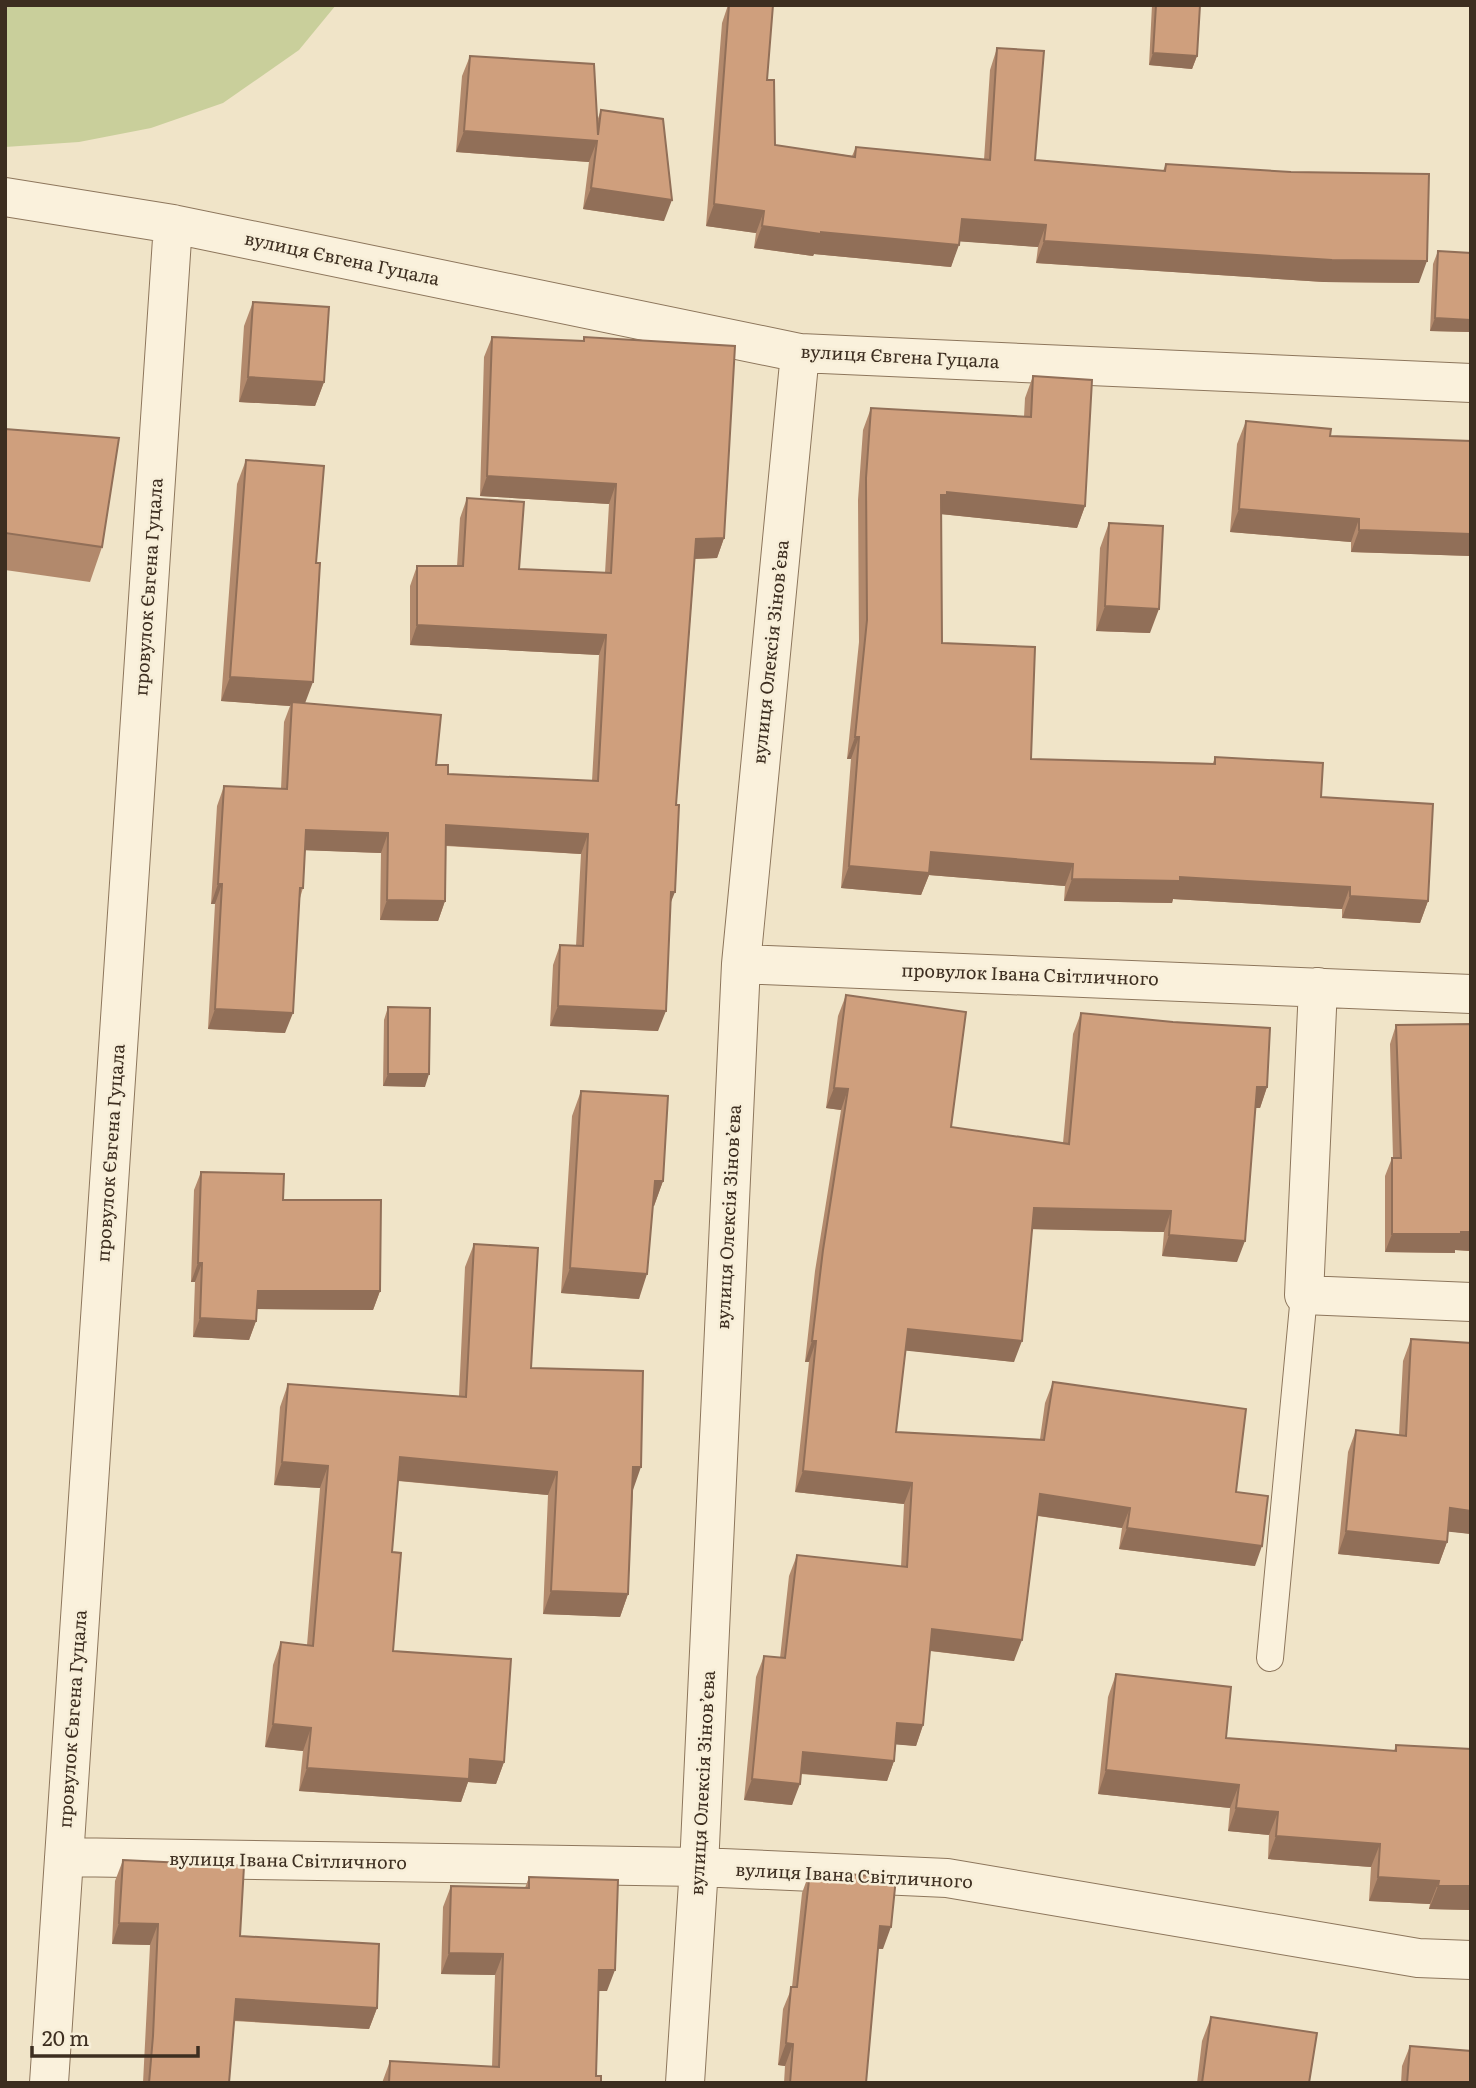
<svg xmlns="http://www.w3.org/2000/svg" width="1476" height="2088" viewBox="0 0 1476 2088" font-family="Literata,serif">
	<rect width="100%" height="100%" fill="#f0e4c8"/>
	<!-- green -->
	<path fill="#c9cf9b" d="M5,5H336L299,50L223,103L151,128L79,142L5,147Z"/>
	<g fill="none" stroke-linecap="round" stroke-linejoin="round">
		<defs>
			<path id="service" d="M1270,1658L1304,1295"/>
			<path id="minor" d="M5,197L173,224L800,353L1471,383
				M741,964L1471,994
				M1318,987L1304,1295L1471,1302
				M64,1857L699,1867L947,1878L1418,1958L1471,1960
				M49,2083L173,224
				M685,2083L699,1867L741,964L800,353"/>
		</defs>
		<!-- service casing -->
		<use href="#service" stroke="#8d765c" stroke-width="28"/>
		<!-- minor casing -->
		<use href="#minor" stroke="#8d765c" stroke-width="40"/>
		<!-- service -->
		<use href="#service" stroke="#faf1dc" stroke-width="26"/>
		<!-- minor -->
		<use href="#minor" stroke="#faf1dc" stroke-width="38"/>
	</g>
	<!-- wall -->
	<path fill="#b2896c" d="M728,5H773L767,80L775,145L852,156L856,147L984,160L990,70L997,48L1035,160L1163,171L1166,164L1419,283L1324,282L1036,263L1038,247L959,241L951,267L814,254L813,256L754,248L756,233L706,226L722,23Z
		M1152,5H1200L1197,56L1192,69L1149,65Z
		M470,56L597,121L601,110L664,221L583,209L589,162L456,152L462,76Z
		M1438,251L1471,253V332L1430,331L1433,264Z
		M253,302L324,382L315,406L239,402L244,326Z
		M492,337L583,341L584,337L724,538L717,558L695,559L676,805L670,905L658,1031L550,1026L553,965L560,945L576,946L581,854L446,846L445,901L438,921L380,920L381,853L305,850L303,888L300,898L285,1033L208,1029L215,904H211L217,806L224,786L281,789L284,722L290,706L221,701L237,484L246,460L305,703L436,765L448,774L592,781L599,655L410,645V586L417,566H457L460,518L467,498L519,569L605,573L609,504L480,496L484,357Z
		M1033,376L1085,506L1077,528L941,514L942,643L1031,759L1213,763L1215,757L1321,797L1428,901L1420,923L1342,918V909L1173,899L1172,903L1064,901L1065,886L929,875L921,895L841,888L851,759H847L859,642L858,500L863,430L871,408L1024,417L1025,398Z
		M1246,421L1330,436L1471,441V556L1351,552V542L1230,532L1237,444Z
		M5,429L102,547L90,582L5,570Z
		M1109,523L1150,633L1096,631L1100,548Z
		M846,995L951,1127L1063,1143L1073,1034L1081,1013L1267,1087L1260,1108H1255L1237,1262L1162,1256L1164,1232L1032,1229L1014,1362L905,1350L896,1432L1040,1439L1045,1403L1053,1382L1236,1492L1255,1566L1119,1549L1122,1528L1038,1516L1014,1661L930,1651L923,1725L916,1746L896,1744L894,1761L887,1781L801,1774L792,1805L744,1800L756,1677L764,1656L780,1658L789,1576L797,1555L901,1567L904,1504L795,1492L809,1362H805L815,1271L841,1110L826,1108L838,1016Z
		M388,1007L425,1087L383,1086L384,1020Z
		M1471,1024V1251L1455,1250V1253L1385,1252V1176L1392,1158H1393L1390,1044L1396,1025Z
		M581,1091L663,1181L654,1206H653L639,1299L561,1293L572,1116Z
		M201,1172L380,1291L373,1310L257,1309L256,1321L249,1340L193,1337L195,1282H191L194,1190Z
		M474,1244L531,1368L633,1490L628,1594L620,1617L543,1614L548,1495L398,1481L392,1552L393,1651L504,1762L496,1784L468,1782L461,1802L299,1791L303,1751L265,1747L273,1665L281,1642L307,1645L320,1488L274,1485L280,1407L288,1384L459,1396L465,1267Z
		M1411,1339L1471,1343V1534L1448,1531L1447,1542L1439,1564L1338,1554L1348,1452L1356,1430L1399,1435L1403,1361Z
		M1116,1674L1226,1738L1394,1751L1396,1745L1471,1910L1429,1909L1430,1904L1369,1901L1371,1867L1268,1859L1269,1835L1228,1831L1230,1808L1098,1794L1108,1697Z
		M123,1860L240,1936L377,2008L369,2029L234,2021L229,2083H143L150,1945L112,1944L115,1881Z
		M810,1871L883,1949H878L866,2083H784L785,2066L778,2065L783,2009L792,1987L802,1893Z
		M529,1877L607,1991H599L596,2076L601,2083H382L390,2061L492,2067L495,1975L441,1974L443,1907L451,1886L525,1888Z
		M1211,2017L1309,2083H1197L1202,2041Z
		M1410,2046L1471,2083H1401L1402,2066Z"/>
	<!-- shaded-wall -->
	<path fill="#916f58" d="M1153,53L1197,56L1192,69L1149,65Z
		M464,131L597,141L589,162L456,152Z
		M591,188L672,200L664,221L583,209Z
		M714,204L764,211L756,233L706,226Z
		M962,219L1046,225L1038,247L954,241Z
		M762,226L821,232L959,245L951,267L814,254L813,256L754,248Z
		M1044,241L1427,261L1419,283L1324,282L1036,263Z
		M1435,318L1471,320V332L1430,331Z
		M248,377L324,382L315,406L239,402Z
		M487,476L616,484L609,504L480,496Z
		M947,492L1085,506L1077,528L940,514L941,495Z
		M1239,509L1359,519L1351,542L1230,532Z
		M1359,530L1471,534V556L1351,552Z
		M724,538L717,558L689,559L696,539Z
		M1105,606L1159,609L1150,633L1096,631Z
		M417,625L606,635L599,655L410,645Z
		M230,677L313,682L304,706L292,702L290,706L221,701Z
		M855,737H859L851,759H847Z
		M446,825L588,834L581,854L439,845Z
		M306,830L388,833L381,853L299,850Z
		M931,852L1073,864L1065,886L929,875L921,895L841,888L849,866Z
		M1180,877L1350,887L1342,909L1173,899L1172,903L1064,901L1072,879Z
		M218,884H222L215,904H211Z
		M671,892H675L667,912Z
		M1350,896L1428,901L1420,923L1342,918Z
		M387,900L445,901L438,921L380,920Z
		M558,1006L666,1011L658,1031L550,1026Z
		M215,1009L293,1013L285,1033L208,1029Z
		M388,1074H429L425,1087L383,1086Z
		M1257,1087H1267L1260,1108H1249Z
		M834,1088L848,1089L841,1110L826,1108Z
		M655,1181H663L654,1206H646Z
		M1034,1208L1171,1211L1164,1232L1027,1229Z
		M1461,1232H1471V1251L1455,1250V1253L1385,1252L1392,1234Z
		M1169,1235L1245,1241L1237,1262L1162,1256Z
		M198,1263H202L195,1282H191Z
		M570,1268L647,1274L639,1299L561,1293Z
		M258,1291H380L373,1310L251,1309Z
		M200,1318L256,1321L249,1340L193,1337Z
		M908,1329L1022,1341L1014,1362L900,1350Z
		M812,1341H816L809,1362H805Z
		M400,1457L557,1472L548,1495L391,1480Z
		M282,1462L328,1466L320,1488L274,1485Z
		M633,1467H641L633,1490H625Z
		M803,1471L912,1483L904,1504L795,1492Z
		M1040,1494L1130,1508L1122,1528L1033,1515Z
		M1450,1508L1471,1511V1534L1442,1531Z
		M1127,1528L1262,1546L1255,1566L1119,1549Z
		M1346,1531L1447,1542L1439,1564L1338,1554Z
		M551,1591L628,1594L620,1617L543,1614Z
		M932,1629L1022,1640L1014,1661L924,1650Z
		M897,1723L923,1725L916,1746L890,1744Z
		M273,1724L311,1728L303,1751L265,1747Z
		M803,1752L894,1761L887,1781L795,1773Z
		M470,1759L504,1762L496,1784L468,1782L461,1802L299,1791L307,1768Z
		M1106,1770L1239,1785L1230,1808L1098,1794Z
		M752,1779L800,1784L792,1805L744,1800Z
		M1236,1808L1278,1812L1269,1835L1228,1831Z
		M1276,1836L1380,1844L1371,1867L1268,1859Z
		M1378,1877L1439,1881L1430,1904L1369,1901Z
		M1438,1886H1471V1910L1429,1909Z
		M119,1923L158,1924L150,1945L112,1944Z
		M880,1926L891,1927L883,1949L872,1948Z
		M449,1953L503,1954L495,1975L441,1974Z
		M599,1970H615L607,1991H592Z
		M236,1999L377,2008L369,2029L228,2020Z
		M786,2043L793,2044L785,2066L778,2065Z"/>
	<!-- building -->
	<path fill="#cf9f7d" stroke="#916f58" stroke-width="2" d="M729,5H773L767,80H774L775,145L855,157L856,147L990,160L997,48L1044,51L1035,160L1165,171L1166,164L1291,172L1429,174L1427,261L1332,260L1044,241L1046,225L962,219L959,245L821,232V234L762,226L764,211L714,204Z
		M1156,5H1200L1197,56L1153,53Z
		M470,56L594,64L598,135L601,110L663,119L672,200L591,188L597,141L464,131Z
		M1438,251L1471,253V320L1435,318Z
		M253,302L329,307L324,382L248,377Z
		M492,337L584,341V337L735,346L724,538L696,539L676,805H679L675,892H671L666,1011L558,1006L560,945L583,946L588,834L446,825L445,901L387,900L388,833L306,830L303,888H300L293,1013L215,1009L222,884H218L224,786L287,789L292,702L441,715L436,765H448V774L598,781L606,635L417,625V566H463L467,498L524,502L519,569L611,573L616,484L487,476Z
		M1033,376L1092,380L1085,506L947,492V495H941L942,643L1035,647L1031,759L1215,764V757L1323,763L1321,797L1433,804L1428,901L1350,896V887L1180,877V881L1072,879L1073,864L931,852L929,873L849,866L859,737H855L867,620L866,478L871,408L1031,417Z
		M1246,421L1331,429L1330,436L1471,441V534L1359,530V519L1239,509Z
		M5,429L119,438L102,547L5,533Z
		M246,460L324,466L316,563H320L313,682L230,677Z
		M1109,523L1163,526L1159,609L1105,606Z
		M846,995L966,1012L951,1127L1069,1144L1081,1013L1173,1022L1270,1028L1267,1087H1257L1245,1241L1169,1235L1171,1211L1034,1208L1022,1341L908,1329L896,1432L1044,1440L1053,1382L1246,1409L1236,1492L1268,1496L1262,1546L1127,1528L1130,1508L1040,1494L1022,1640L932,1629L923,1725L897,1723L894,1761L803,1752L800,1784L752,1779L764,1656L785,1658L797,1555L907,1567L912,1483L803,1471L816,1341H812L823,1250L848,1089L834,1088Z
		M388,1007L430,1008L429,1074H388Z
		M1471,1024V1232H1461V1234H1392V1158H1401L1396,1025Z
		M581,1091L668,1096L663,1181H655L647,1274L570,1268Z
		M201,1172L284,1174L283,1200H381L380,1291H258L256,1321L200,1318L202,1263H198Z
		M474,1244L538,1248L531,1368L643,1371L641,1467H633L628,1594L551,1591L557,1472L400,1457L392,1552L401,1553L393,1651L511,1659L504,1762L470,1759L469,1779L307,1768L311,1728L273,1724L281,1642L313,1646L328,1466L282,1462L288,1384L466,1397Z
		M1411,1339L1471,1343V1511L1450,1508L1447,1542L1346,1531L1356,1430L1406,1436Z
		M1116,1674L1231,1687L1226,1738L1396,1751V1745L1471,1749V1886H1438L1439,1881L1378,1877L1380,1844L1276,1836L1278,1812L1236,1808L1239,1785L1106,1770Z
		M123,1860L244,1866L240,1936L379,1944L377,2008L236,1999L229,2083H149L153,2036L158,1924L119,1923Z
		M810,1871L896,1878L891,1927L880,1926L866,2083H790L793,2044L786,2043L791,1987H797Z
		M529,1877L618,1880L615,1970H599L596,2076H601V2083H389L390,2061L499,2067L503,1954L449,1953L451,1886L529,1888Z
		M1211,2017L1317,2033L1309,2083H1202Z
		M1410,2046L1471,2051V2083H1407Z"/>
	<g text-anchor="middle" stroke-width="5" stroke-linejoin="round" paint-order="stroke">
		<!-- street labels -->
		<g font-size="18" fill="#3d2e20" stroke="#f7eed8">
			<text transform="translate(342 259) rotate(12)" y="6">вулиця Євгена Гуцала</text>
			<text transform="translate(900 357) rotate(3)" y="6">вулиця Євгена Гуцала</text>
			<text transform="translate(149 587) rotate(-86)" y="6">провулок Євгена Гуцала</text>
			<text transform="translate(771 652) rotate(-84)" y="6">вулиця Олексія Зіновʼєва</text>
			<text transform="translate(1030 975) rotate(2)" y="6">провулок Івана Світличного</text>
			<text transform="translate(111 1153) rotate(-86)" y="6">провулок Євгена Гуцала</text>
			<text transform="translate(729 1217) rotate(-87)" y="6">вулиця Олексія Зіновʼєва</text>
			<text transform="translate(73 1719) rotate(-86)" y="6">провулок Євгена Гуцала</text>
			<text transform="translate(703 1783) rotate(-87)" y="6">вулиця Олексія Зіновʼєва</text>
			<text transform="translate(288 1861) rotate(1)" y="6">вулиця Івана Світличного</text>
			<text transform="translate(854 1876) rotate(3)" y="6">вулиця Івана Світличного</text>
		</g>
	</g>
	<!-- border -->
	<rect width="1476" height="2088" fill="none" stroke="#3d2e20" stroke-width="14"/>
	<!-- scale -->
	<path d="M32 2046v10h166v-10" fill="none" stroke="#3d2e20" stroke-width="3.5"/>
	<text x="42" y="2046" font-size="21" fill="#3d2e20" stroke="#f7eed8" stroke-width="5" paint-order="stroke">20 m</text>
</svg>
